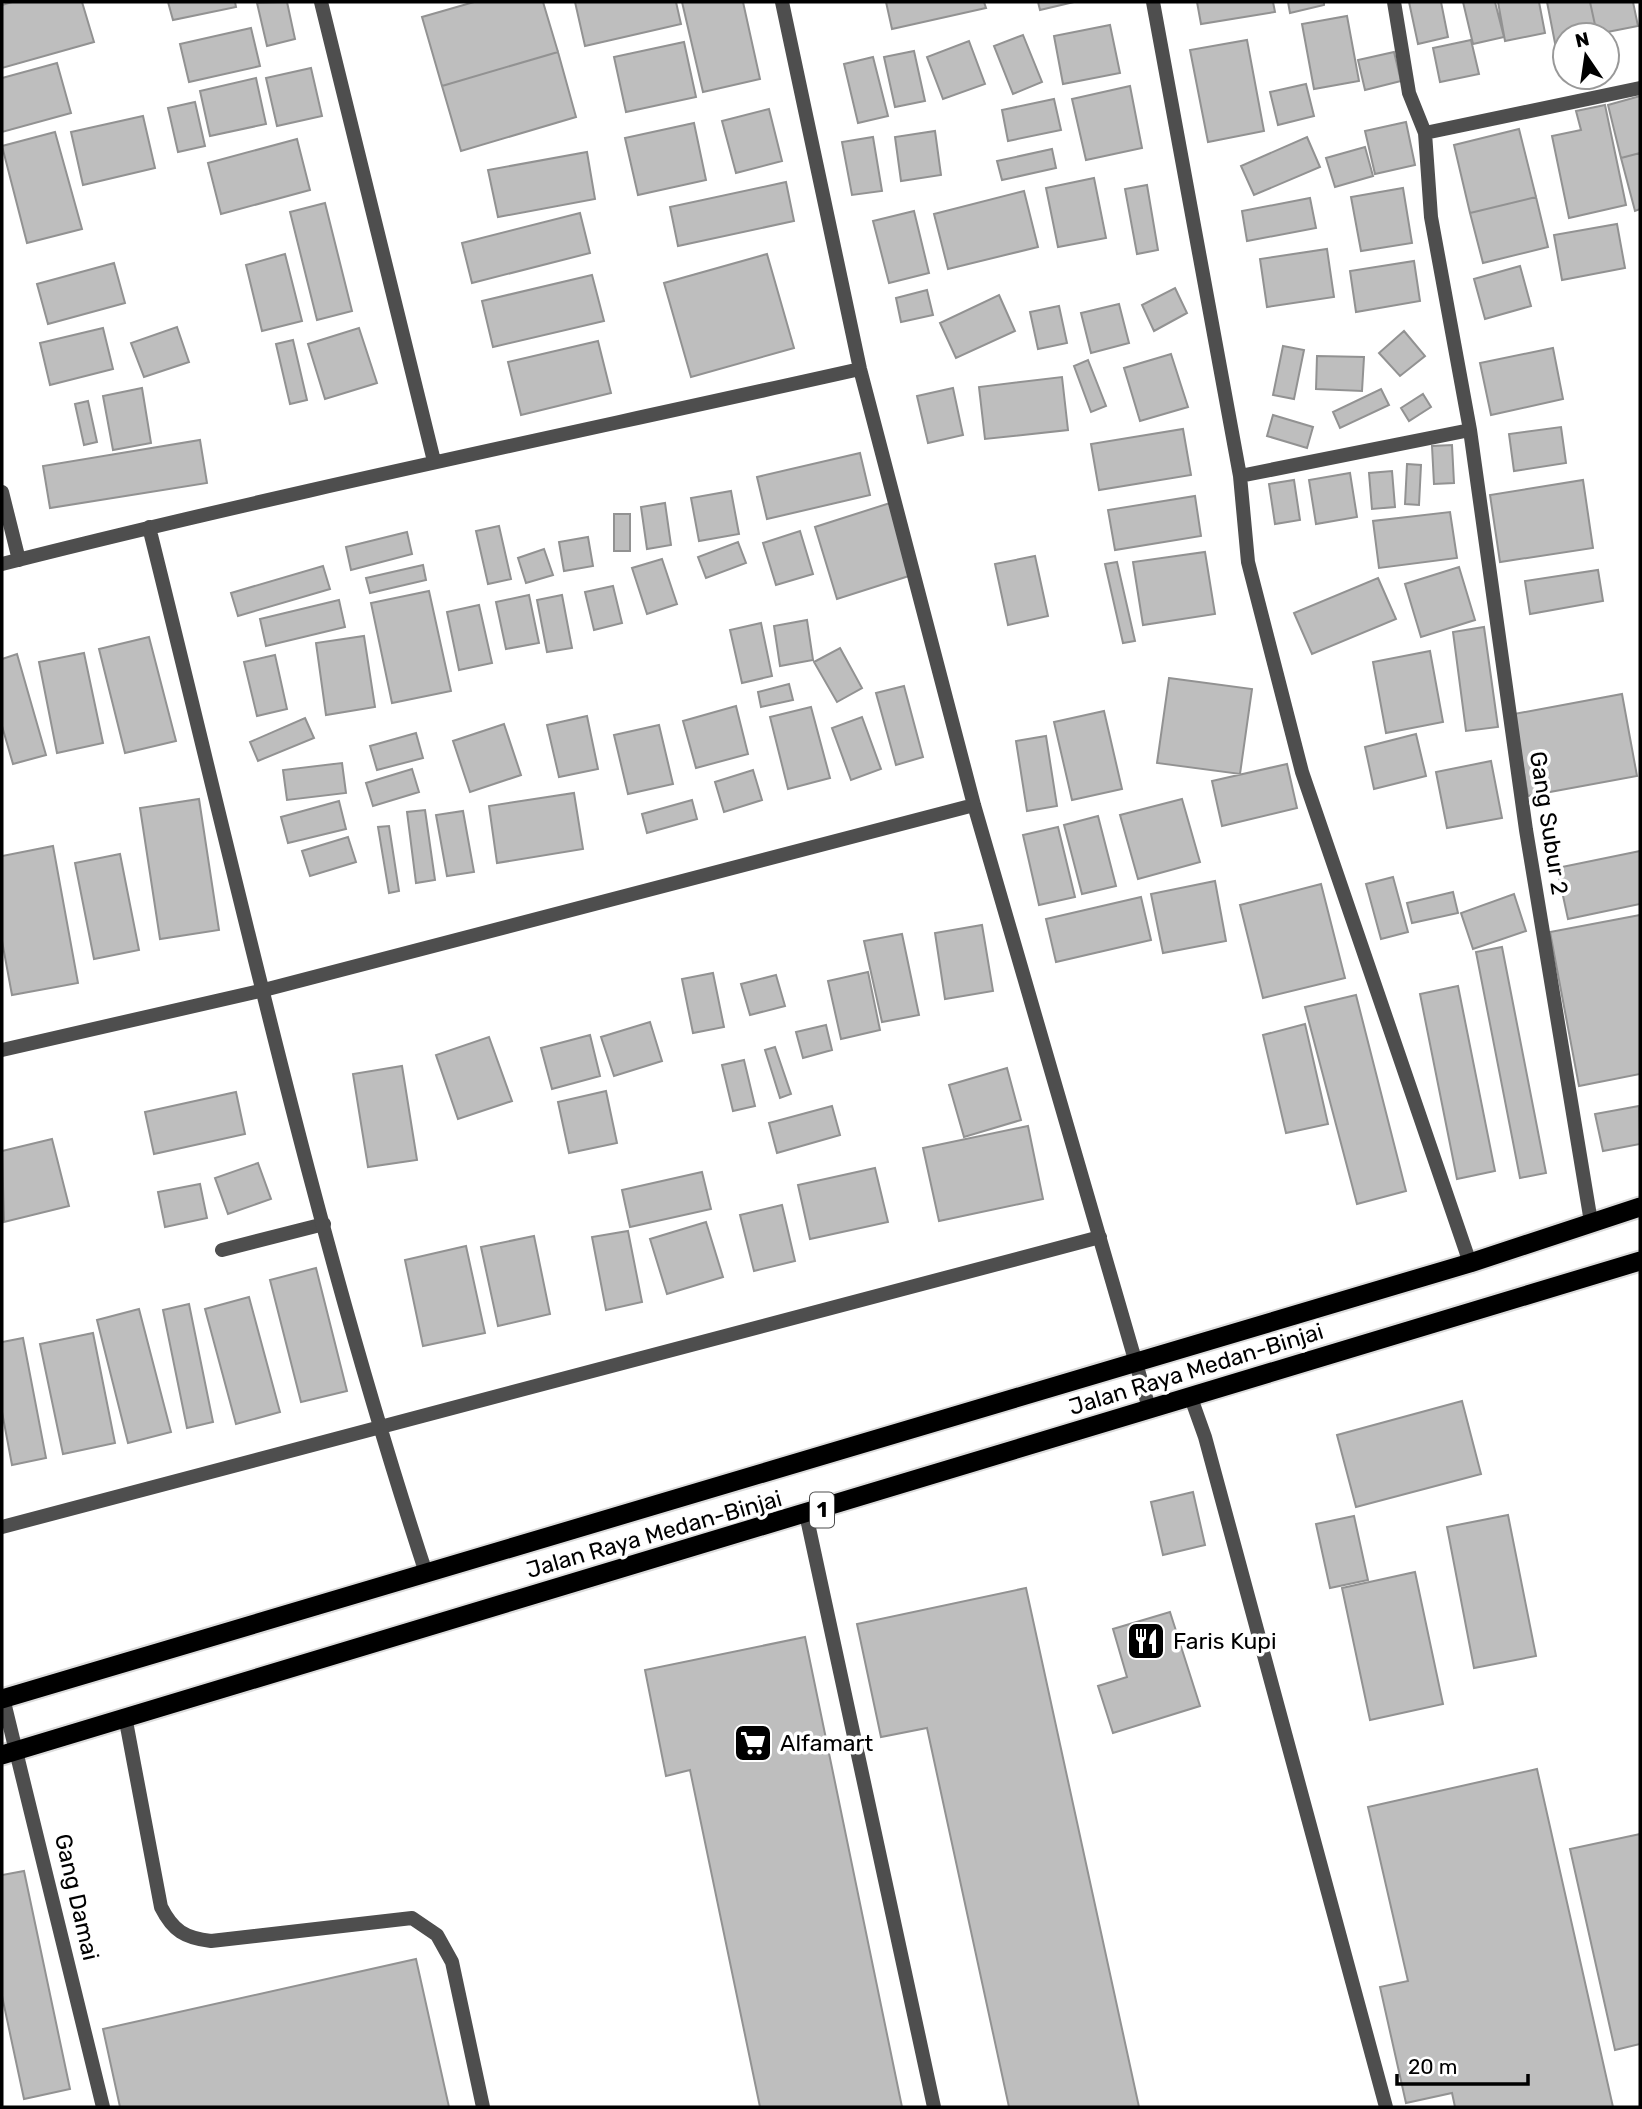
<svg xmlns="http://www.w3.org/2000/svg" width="1642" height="2109" viewBox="0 0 1642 2109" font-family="Rubik,sans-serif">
	<rect width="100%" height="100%" fill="#fff"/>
	<!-- building -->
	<path fill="#bebebe" stroke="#929292" stroke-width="2" d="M12,2H82L94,42L2,68V5Z
		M168,2H235L236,7L173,20Z
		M287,2L295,39L267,46L257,3Z
		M474,2H543L558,52L442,86L422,17Z
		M575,2H676L681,24L585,46Z
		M682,2H743L760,79L703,92Z
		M886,2H984L986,8L892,29Z
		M1038,2H1074L1040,10Z
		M1197,2H1273L1275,12L1201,24Z
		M1288,2H1324V5L1290,13Z
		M1409,2H1441L1448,37L1418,44Z
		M1463,2H1495L1504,37L1473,44Z
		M1498,2H1539L1545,33L1505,41Z
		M1547,2H1590L1597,34L1565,35V41L1555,43Z
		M1590,2H1633L1638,26L1597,34Z
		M1347,16L1359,81L1314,89L1302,24Z
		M1110,25L1120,73L1063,84L1054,36Z
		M251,28L260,66L189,82L180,44Z
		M1023,35L1042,82L1013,94L994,46Z
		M1247,40L1264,131L1208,142L1190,50Z
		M1471,40L1479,74L1440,82L1433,48Z
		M969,41L985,84L943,99L927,57Z
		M684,42L696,97L626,112L614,57Z
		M914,51L925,101L895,107L884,57Z
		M558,52L576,117L461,151L442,86Z
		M1394,52L1401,81L1365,90L1358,60Z
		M873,57L888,116L858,123L844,64Z
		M57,63L71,113L2,132V78Z
		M311,68L322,116L277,126L266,78Z
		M256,78L266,124L210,136L200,91Z
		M1306,84L1314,116L1278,125L1270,92Z
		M1130,86L1142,148L1086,160L1072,99Z
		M1640,96V153L1621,158L1608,105Z
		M1054,99L1061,130L1008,141L1002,110Z
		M195,102L205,146L178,152L168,108Z
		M1605,105L1626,205L1569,218L1552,136L1581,130L1576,111Z
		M769,109L782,161L736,173L722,121Z
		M143,116L155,168L83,185L71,132Z
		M1406,122L1415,165L1375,174L1365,131Z
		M694,123L706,180L638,195L625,138Z
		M1519,129L1536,197L1470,213L1454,145Z
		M935,131L941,175L901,181L895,137Z
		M55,132L82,229L27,243L2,146Z
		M873,137L882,191L852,195L842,142Z
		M1307,137L1320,167L1254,195L1241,166Z
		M297,139L310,190L221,214L208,163Z
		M1365,147L1373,176L1335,187L1326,158Z
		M1052,149L1056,168L1002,180L997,161Z
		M587,152L595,199L498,217L488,170Z
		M1640,153V209L1635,211L1621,158Z
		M1094,178L1106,238L1058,247L1046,188Z
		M786,182L794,221L678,246L670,207Z
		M1147,185L1158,250L1137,254L1125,189Z
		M1403,188L1412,243L1361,251L1351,197Z
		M1024,191L1038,247L948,269L934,214Z
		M1536,197L1548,247L1483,263L1470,213Z
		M1310,198L1316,228L1247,241L1242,211Z
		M325,203L352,311L317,320L290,212Z
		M914,211L929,273L889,283L873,221Z
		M580,213L590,253L472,283L462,243Z
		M1617,224L1625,268L1562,280L1554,235Z
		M1327,249L1334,297L1267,307L1260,259Z
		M285,254L302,321L262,331L246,265Z
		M767,254L794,348L691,377L664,283Z
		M1414,261L1420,301L1356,312L1350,271Z
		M114,263L125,303L48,324L37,284Z
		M1520,266L1531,306L1485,319L1474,279Z
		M592,275L604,321L493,347L482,301Z
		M1175,288L1187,313L1154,331L1142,305Z
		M927,290L933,315L901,322L896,298Z
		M999,295L1015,331L956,358L940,323Z
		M1119,304L1129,343L1091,353L1081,313Z
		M1059,306L1067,343L1038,349L1030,312Z
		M177,327L189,362L144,377L131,343Z
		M103,328L113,369L50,385L40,343Z
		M359,328L377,383L325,399L308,344Z
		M1404,331L1425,356L1400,376L1379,353Z
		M293,340L307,400L290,404L276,344Z
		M598,341L611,393L521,415L508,362Z
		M1283,346L1304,350L1294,399L1273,395Z
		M1553,348L1563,399L1491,415L1480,363Z
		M1171,354L1188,407L1140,421L1124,368Z
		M1317,356L1364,357L1362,391L1316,389Z
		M1088,360L1106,406L1091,412L1074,366Z
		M1062,377L1068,430L985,439L979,387Z
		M142,388L151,443L113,450L103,396Z
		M953,388L963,435L928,443L917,396Z
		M1381,389L1389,405L1340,428L1333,412Z
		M1423,394L1431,407L1409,421L1401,408Z
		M88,401L97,442L84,445L75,404Z
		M1273,415L1313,427L1307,448L1267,436Z
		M1561,427L1566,463L1514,471L1509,434Z
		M1183,429L1191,475L1099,490L1091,444Z
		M200,440L207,483L50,508L43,466Z
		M1452,445L1454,483L1434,484L1432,446Z
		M860,453L870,495L767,519L757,477Z
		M1407,464L1421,465L1419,505L1405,504Z
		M1392,471L1395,507L1372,509L1369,473Z
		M1350,473L1357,517L1316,524L1309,480Z
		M1294,480L1300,520L1275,524L1269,484Z
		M1583,480L1593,548L1500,562L1490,495Z
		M731,491L739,534L699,541L691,498Z
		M1195,496L1201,536L1115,550L1108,510Z
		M665,503L671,545L647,549L641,507Z
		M890,503L912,575L837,599L815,527Z
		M1450,512L1457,558L1379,568L1373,521Z
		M614,514H630V551H614Z
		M499,526L511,579L488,584L476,531Z
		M800,531L813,574L776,585L763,543Z
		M407,532L412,554L351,570L346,547Z
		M588,537L593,566L564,571L559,542Z
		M738,542L746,563L706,578L698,557Z
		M544,549L553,575L526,583L518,558Z
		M1205,552L1215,614L1143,625L1133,562Z
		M1035,556L1048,616L1008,625L995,564Z
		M662,559L677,604L647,614L632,568Z
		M1117,562L1135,641L1123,643L1105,564Z
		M423,565L426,580L370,593L366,578Z
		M323,566L330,589L238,616L231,593Z
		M1459,567L1475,620L1421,637L1405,584Z
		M1598,570L1603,601L1530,614L1525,581Z
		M1378,578L1396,619L1312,654L1294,613Z
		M613,586L622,623L594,630L585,592Z
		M429,591L451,691L392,703L371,603Z
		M529,595L539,643L506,649L496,602Z
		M562,595L572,648L547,652L537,600Z
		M339,600L345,627L266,646L260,619Z
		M479,605L492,663L459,670L447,612Z
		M807,620L813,660L780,666L774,626Z
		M761,623L772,676L742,683L730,630Z
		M1484,627L1498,727L1466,731L1453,632Z
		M364,636L375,707L326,715L316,643Z
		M149,637L176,741L125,753L99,649Z
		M840,648L862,688L837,702L814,662Z
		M1430,651L1443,722L1386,733L1373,662Z
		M84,653L103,743L57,753L39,662Z
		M17,654L46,755L13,764L2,726V659Z
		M275,655L287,709L257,716L244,662Z
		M1169,678L1252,689L1240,774L1157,763Z
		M789,684L793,700L761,707L758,692Z
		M904,686L923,757L896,765L876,693Z
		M1622,694L1637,776L1528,796L1514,714Z
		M736,706L748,754L696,768L683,721Z
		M811,707L830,778L788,789L770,717Z
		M1104,711L1122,789L1072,800L1054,722Z
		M587,716L598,769L559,777L547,725Z
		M862,717L881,769L851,780L832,728Z
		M305,718L314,738L258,761L250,742Z
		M504,724L521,775L470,792L453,741Z
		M659,725L673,784L628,794L614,735Z
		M416,733L423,758L377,770L370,746Z
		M1416,734L1426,776L1374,789L1365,747Z
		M1046,736L1057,806L1027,811L1016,741Z
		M1491,761L1502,818L1447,828L1436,772Z
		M342,763L346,793L287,800L283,770Z
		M1287,764L1297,808L1222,826L1212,781Z
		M412,769L419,792L373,806L366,783Z
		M753,770L762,800L724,812L715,782Z
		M574,793L583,849L497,863L489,806Z
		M199,799L219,930L160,939L140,808Z
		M1182,799L1200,862L1138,879L1120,815Z
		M692,800L697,819L647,833L642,814Z
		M339,801L346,829L288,843L281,817Z
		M425,810L435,880L416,883L407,812Z
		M463,811L474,872L447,876L436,815Z
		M1098,816L1116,886L1082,894L1064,825Z
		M389,826L399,891L389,893L378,827Z
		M1058,827L1075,897L1039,905L1023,835Z
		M348,837L356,862L310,876L302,851Z
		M53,846L78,983L12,995L2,941V856Z
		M1640,851V904L1568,919L1557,868Z
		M120,854L139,950L94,959L75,863Z
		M1393,877L1408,932L1381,939L1366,884Z
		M1215,881L1226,941L1163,953L1151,894Z
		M1321,884L1345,978L1263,998L1240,905Z
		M1453,892L1458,913L1412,923L1407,903Z
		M1514,894L1526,931L1473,949L1461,913Z
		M1141,897L1151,940L1056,962L1046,919Z
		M1640,915V1074L1579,1086L1550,932Z
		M982,925L993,991L945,999L935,933Z
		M902,934L919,1015L882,1022L864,941Z
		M1502,947L1546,1173L1520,1178L1476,952Z
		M868,972L880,1030L841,1039L828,981Z
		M713,973L724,1027L693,1033L682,979Z
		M776,975L785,1006L750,1015L741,984Z
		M1458,986L1495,1171L1457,1179L1420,994Z
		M1356,995L1406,1191L1357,1204L1305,1007Z
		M650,1022L662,1061L614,1076L601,1037Z
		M1305,1024L1328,1124L1286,1133L1263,1035Z
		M826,1025L832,1050L803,1058L796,1032Z
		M590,1035L600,1076L552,1089L541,1048Z
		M489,1037L512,1101L458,1119L436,1055Z
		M775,1047L791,1094L780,1098L765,1050Z
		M744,1060L755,1106L733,1111L722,1065Z
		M402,1066L417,1160L368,1167L353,1074Z
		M1007,1068L1021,1120L964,1137L949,1085Z
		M606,1091L617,1143L569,1153L558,1102Z
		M236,1092L245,1134L154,1154L145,1112Z
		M832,1106L840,1135L777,1153L769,1123Z
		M1639,1106L1640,1144L1603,1151L1595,1114Z
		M1028,1126L1043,1199L939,1221L923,1148Z
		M52,1139L69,1206L4,1222L2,1151Z
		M258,1163L271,1199L228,1214L215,1178Z
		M875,1168L888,1222L810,1239L798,1185Z
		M702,1172L711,1209L630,1227L622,1190Z
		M200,1184L207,1218L165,1227L158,1192Z
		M782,1205L795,1261L754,1271L740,1215Z
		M706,1222L723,1277L667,1294L650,1239Z
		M628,1231L642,1302L606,1310L592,1237Z
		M534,1236L550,1314L498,1326L481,1247Z
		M466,1246L485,1333L423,1346L405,1260Z
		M316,1268L347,1391L301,1402L270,1280Z
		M249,1297L280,1412L236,1424L205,1309Z
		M189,1304L213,1422L187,1428L163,1310Z
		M139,1309L171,1432L128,1443L97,1320Z
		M93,1333L115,1443L63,1454L40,1344Z
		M23,1338L46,1458L12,1465L2,1412V1342Z
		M1462,1401L1481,1474L1356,1507L1337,1435Z
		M1193,1492L1205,1545L1163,1555L1151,1502Z
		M1508,1515L1536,1656L1474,1668L1447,1527Z
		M1354,1516L1368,1580L1330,1588L1316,1524Z
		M1415,1572L1443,1704L1370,1720L1342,1588Z
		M1026,1588L1139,2107H1009L927,1728L881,1737L857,1624Z
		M1170,1612L1200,1706L1113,1733L1098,1686L1127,1677L1113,1629Z
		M805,1637L902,2107H760L690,1770L666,1776L645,1670Z
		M1537,1769L1613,2107H1455L1452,2093L1406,2103L1380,1987L1408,1981L1368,1807Z
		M1640,1834V2044L1615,2050L1570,1849Z
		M24,1871L70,2089L24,2099L2,1996V1875Z
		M416,1959L449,2107H120L103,2029Z"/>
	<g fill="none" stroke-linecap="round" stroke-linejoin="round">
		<defs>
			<path id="trunk" d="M2,1699L1470,1263L1640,1207
				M2,1755L1640,1261"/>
		</defs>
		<!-- trunk casing -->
		<use href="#trunk" stroke="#dbdbdb" stroke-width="23"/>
		<!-- service -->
		<path stroke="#4e4e4e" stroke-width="14" d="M222,1250L324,1224
			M1190,1395L1205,1437L1386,2107
			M806,1514L934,2107
			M125,1716L161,1907C173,1931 185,1938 211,1941L412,1918L437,1935L452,1962L483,2107"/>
		<!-- minor -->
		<path stroke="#4e4e4e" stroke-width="14" d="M321,2L434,461
			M782,2L860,369L974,805L1149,1408
			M1153,2L1240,476L1248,562L1302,772L1470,1263
			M1394,2L1409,93L1425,133
			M1240,476L1470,430
			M2,492L19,560
			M149,527C236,876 314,1233 426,1573
			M2,564C286,492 574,433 860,369
			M2,1050L264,990L974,805
			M1591,1222L1526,830L1470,430L1431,217L1425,133L1640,88
			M2,1527L1100,1237
			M3,1698L103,2107"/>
		<!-- trunk -->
		<use href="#trunk" stroke="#000" stroke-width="19"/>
	</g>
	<!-- icons -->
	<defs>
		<symbol id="restaurant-square" viewBox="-11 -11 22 22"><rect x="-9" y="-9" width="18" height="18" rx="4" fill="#000" stroke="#fff"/><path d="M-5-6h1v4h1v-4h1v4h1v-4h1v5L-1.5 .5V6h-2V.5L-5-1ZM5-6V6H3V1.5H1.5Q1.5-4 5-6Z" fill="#fff"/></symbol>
		<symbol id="supermarket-square" viewBox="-11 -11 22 22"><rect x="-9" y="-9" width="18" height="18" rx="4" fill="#000" stroke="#fff"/><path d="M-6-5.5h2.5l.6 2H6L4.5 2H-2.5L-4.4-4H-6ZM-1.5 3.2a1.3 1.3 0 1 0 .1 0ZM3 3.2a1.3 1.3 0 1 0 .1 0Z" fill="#fff"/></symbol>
	</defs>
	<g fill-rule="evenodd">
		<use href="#restaurant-square" x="1124" y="1619" width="44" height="44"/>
		<use href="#supermarket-square" x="731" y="1721" width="44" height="44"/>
	</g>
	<g text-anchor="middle" stroke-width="7" stroke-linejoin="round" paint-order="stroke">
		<!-- shield labels -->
		<rect fill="#fff" stroke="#4c4c4c" stroke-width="2" x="810" y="1492.5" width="24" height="35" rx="5"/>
		<g font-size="21" font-weight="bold" fill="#000">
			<text x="822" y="1517">1</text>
		</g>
		<!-- street labels -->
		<g font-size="23" fill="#000" stroke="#fff">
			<text transform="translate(1549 823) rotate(81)" y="8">Gang Subur 2</text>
			<text transform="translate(1196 1369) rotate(-17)" y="8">Jalan Raya Medan-Binjai</text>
			<text transform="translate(654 1534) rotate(-16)" y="8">Jalan Raya Medan-Binjai</text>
			<text transform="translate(77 1897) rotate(77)" y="8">Gang Damai</text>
		</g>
		<!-- poi labels -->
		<g font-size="23" fill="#000" stroke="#fff" text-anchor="start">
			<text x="1173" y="1649">Faris Kupi</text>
			<text x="780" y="1751">Alfamart</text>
		</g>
	</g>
	<!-- border -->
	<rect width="1642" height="2109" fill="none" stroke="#000000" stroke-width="7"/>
	<!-- north arrow -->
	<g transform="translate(1586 56) rotate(347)"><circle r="33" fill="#ffffff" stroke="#999999" stroke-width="2"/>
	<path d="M0-5L12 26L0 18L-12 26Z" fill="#000000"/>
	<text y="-10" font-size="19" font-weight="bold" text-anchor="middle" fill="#000000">N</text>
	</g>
	<!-- scale -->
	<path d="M1397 2074v10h131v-10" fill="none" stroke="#000000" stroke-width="3.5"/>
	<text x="1408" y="2074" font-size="21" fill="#000000" stroke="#ffffff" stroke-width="5" paint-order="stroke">20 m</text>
</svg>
